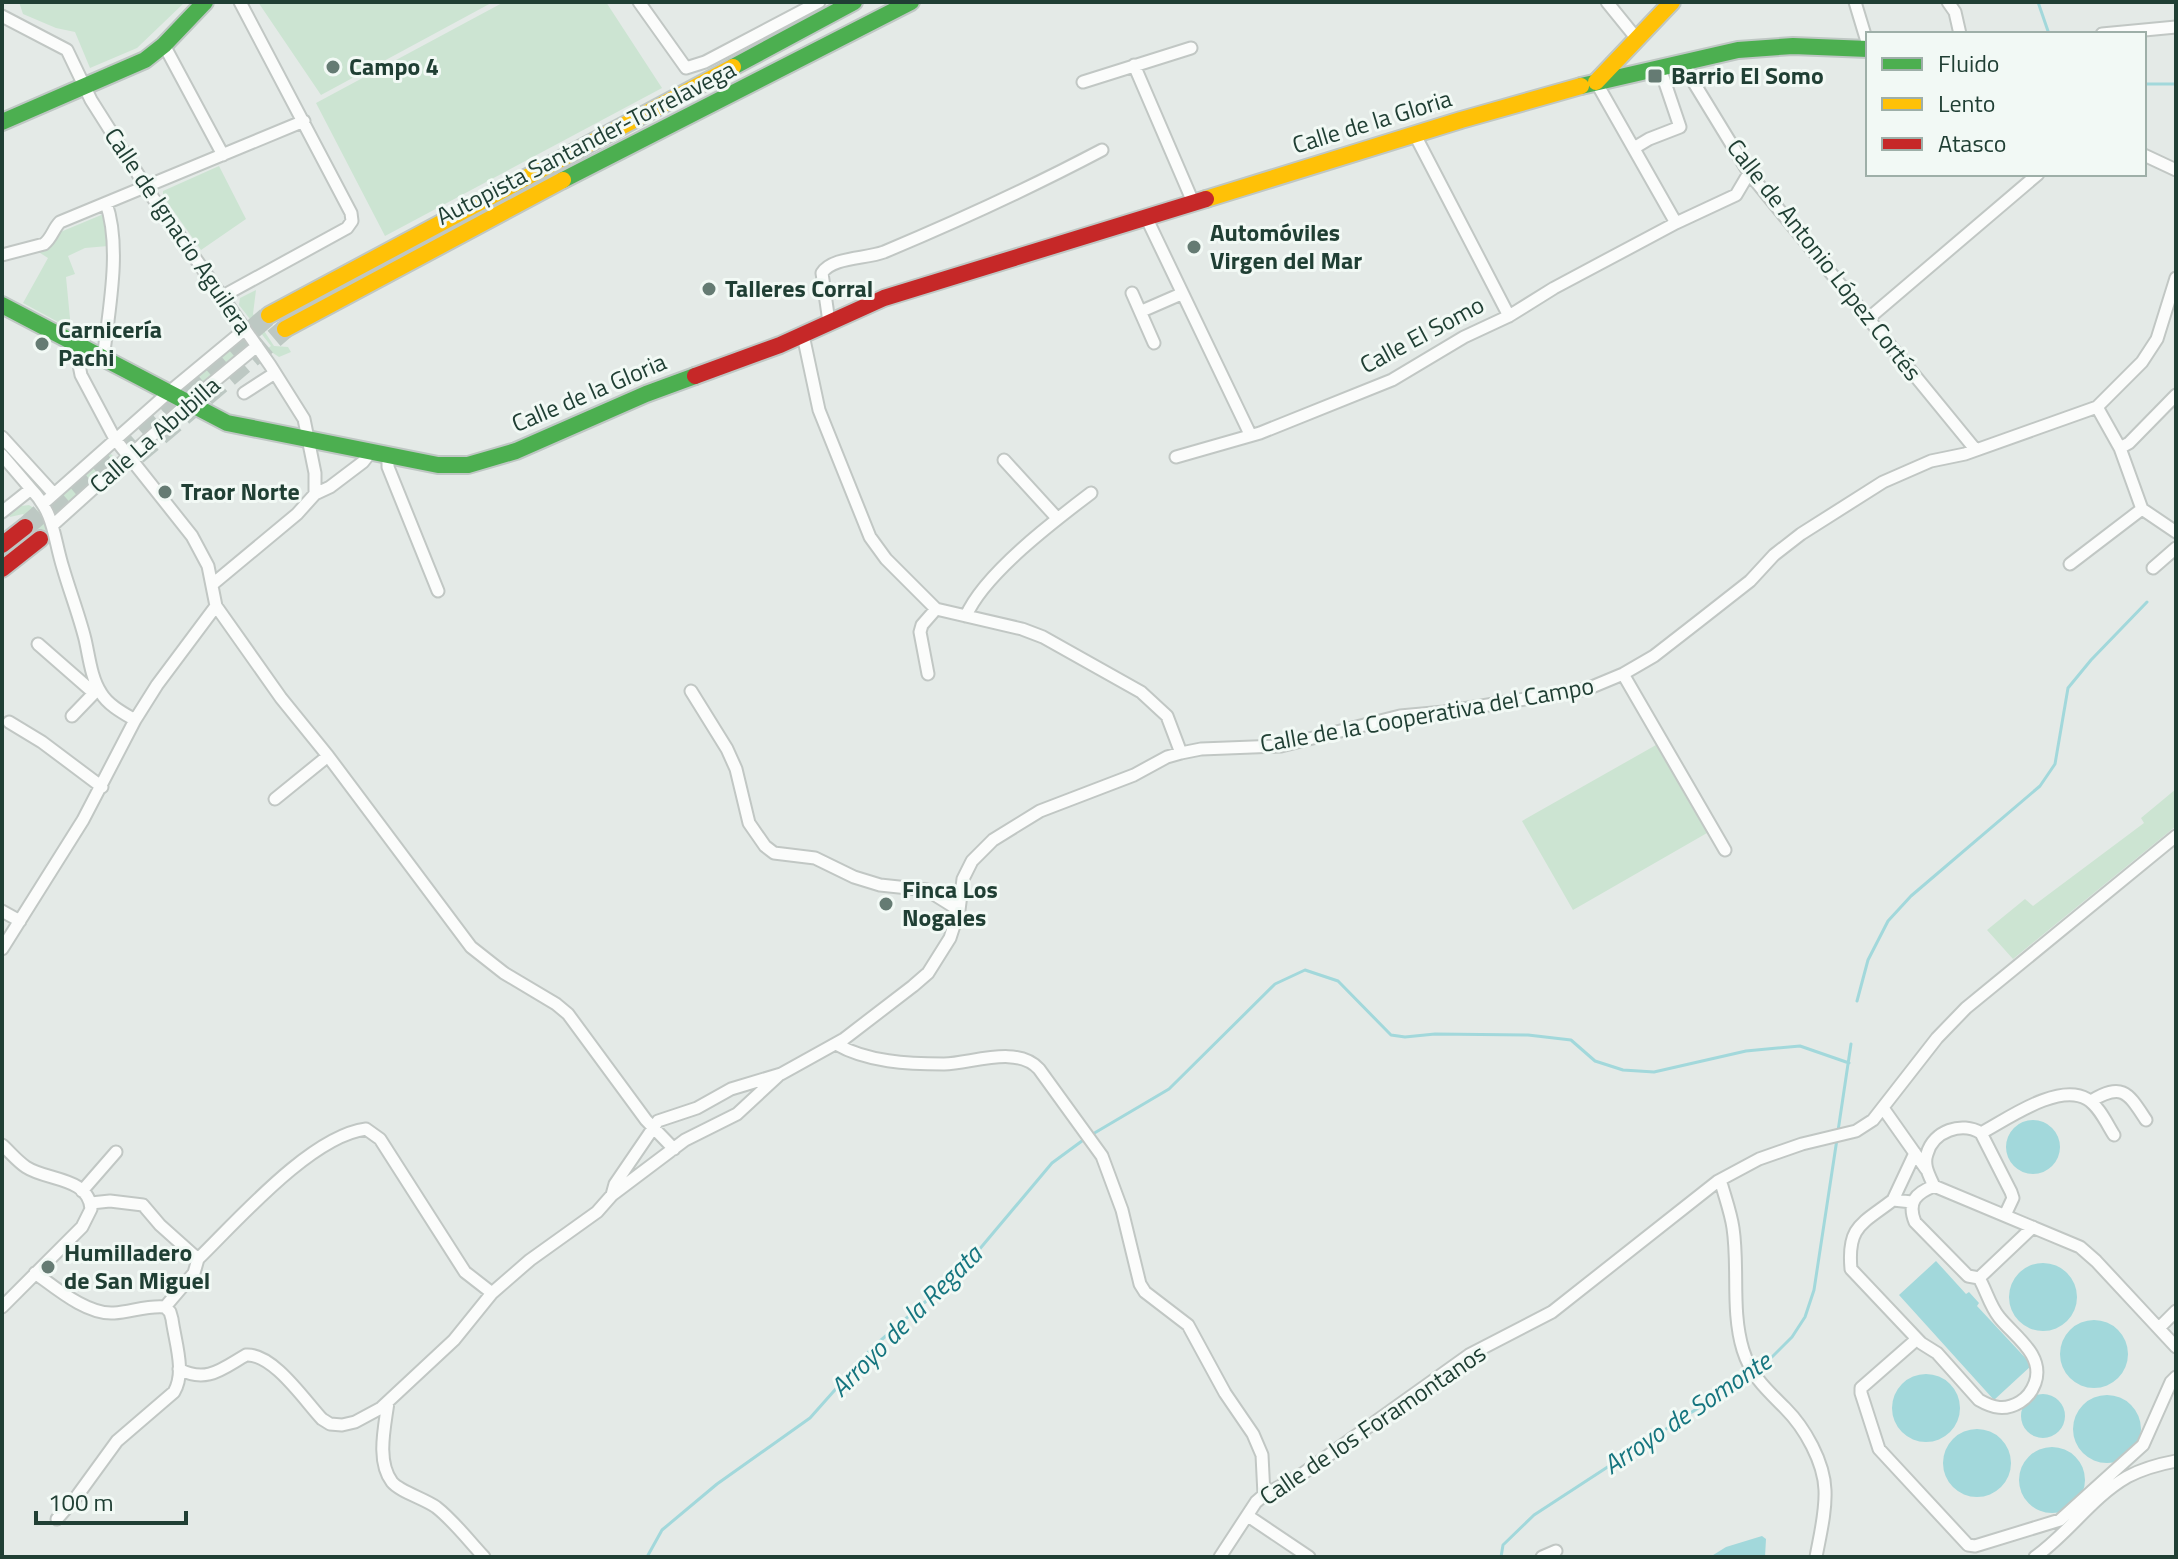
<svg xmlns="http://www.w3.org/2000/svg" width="2178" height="1559" viewBox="0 0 2178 1559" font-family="'Titillium Web',sans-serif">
	<rect width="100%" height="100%" fill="#e4eae7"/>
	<!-- green -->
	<path fill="#cce4d2" d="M19,2H185L137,48L90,68L75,32L56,28L23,14Z
		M258,2H493L321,95Z
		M504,2H606L662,88L385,236L316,103Z
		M219,166L246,219L201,250L163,196V191Z
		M106,213L108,246L85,248L68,256L75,274L66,277L71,329L23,303L48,258L37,251L49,247L58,233Z
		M256,290L253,314L274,346L288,347L291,352L279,357L267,349L271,346L239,305L240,298Z
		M241,339L247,347L200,387L187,381Z
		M111,454L117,460L64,510L59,508L58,499L105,456Z
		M29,505L43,514L52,540L49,542L23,514L10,517L8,514L21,506Z
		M1656,745L1707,833L1573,910L1522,821Z
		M2176,789V826L2013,959L1987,930L2025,899L2033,906L2144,823L2141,818Z"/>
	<!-- water -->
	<path fill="#a2d8db" d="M2006 1147a27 27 0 1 1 54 0a27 27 0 1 1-54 0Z
		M1936,1261L1966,1294L1969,1292L1979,1303L1977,1306L2032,1365L1994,1400L1899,1295Z
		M2009 1297a34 34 0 1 1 68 0a34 34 0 1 1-68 0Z
		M2060 1354a34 34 0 1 1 68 0a34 34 0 1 1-68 0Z
		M1892 1408a34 34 0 1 1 68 0a34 34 0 1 1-68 0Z
		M2021 1416a22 22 0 1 1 44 0a22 22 0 1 1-44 0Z
		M2073 1429a34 34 0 1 1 68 0a34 34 0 1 1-68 0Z
		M1943 1463a34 34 0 1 1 68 0a34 34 0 1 1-68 0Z
		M2019 1480a33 33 0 1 1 66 0a33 33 0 1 1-66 0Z
		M1762,1536L1766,1539L1765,1557H1710L1726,1547Z"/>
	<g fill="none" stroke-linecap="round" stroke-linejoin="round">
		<!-- stream -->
		<path stroke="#a2d8db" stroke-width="3" d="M2038,2L2049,34
			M2144,84H2176
			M1857,1001L1868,960L1888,921L1911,896L2040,786L2055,764L2068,688L2091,660L2147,602
			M1838,1131L1851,1044
			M647,1557L662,1530L717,1484L810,1418L873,1347L962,1270L1052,1163L1086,1138L1169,1089L1275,984L1305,970L1338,981L1391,1035L1405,1037L1435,1034L1528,1035L1571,1040L1595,1061L1623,1070L1654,1072L1746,1051L1800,1046L1849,1063
			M1501,1557L1503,1545L1534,1515L1764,1365L1792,1337L1805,1317L1814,1290L1837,1139"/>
		<!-- highway-tunnel -->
		<path stroke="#bdc8c3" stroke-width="20" stroke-dasharray="20 10" stroke-linecap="butt" d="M137,455L285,329
			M25,527L269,315"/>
		<defs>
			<path id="street" d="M639,2L686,68L705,62L819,2
				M1607,2L1637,39
				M1855,2L1868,45
				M1948,2L1955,12L1960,34
				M2,16L67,50L91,100L153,198L270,365L304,419L315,473V494
				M2102,34L2176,27
				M164,45L223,155
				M1685,62L1691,78L1749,173L1975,449
				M1134,65L1193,202
				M1083,82L1191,48
				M1596,82L1676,223
				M1415,135L1509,316
				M1634,148L1649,139L1680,127L1660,68
				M2144,155L2176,170
				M1146,217L1250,434
				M2,255L44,244C52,238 53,229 60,222L304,121
				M1132,293L1154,343
				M221,297L347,228L352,221L351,213L240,2
				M1142,311L1181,294
				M1869,318L2038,174
				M829,322L822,273C832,257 865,259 884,252C958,221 1030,188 1102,150
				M803,335L819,410L870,537L886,559L936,609L1022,629L1043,637L1141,692L1167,716L1181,753
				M75,345L81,375L115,439L192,536L208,566L216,606L281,698L328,756L471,947L504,973L556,1004L568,1014L646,1120L674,1149
				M103,360C108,314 122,248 106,203
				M244,393L275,373
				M2097,407L2120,448L2142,509L2176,532
				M2,437L54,494
				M2120,448L2129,443L2176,395
				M2,455L31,489
				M388,457V467L438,591
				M1176,457L1260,433L1392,380L1464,337L1509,316L1554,288L1676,223L1736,195L1749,173
				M1004,460L1057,518
				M44,503L168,393L244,330
				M2,512L31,489C55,514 53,536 63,568C70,592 79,615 85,639C89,656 91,678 101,693C108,705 123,713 135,720
				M54,524L188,403L257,346
				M2070,564L2142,509
				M2153,568L2176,548
				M214,583L297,514L315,494L330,487L363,462L370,453
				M966,616C984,574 1054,521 1091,493
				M38,644L94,693
				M928,674L920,632L922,625L936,609
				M1623,674L1725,850
				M691,691L727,749L736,769L749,823L765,846L774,853L815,858L854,877L880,885L927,890L959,910
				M72,716L98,689
				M9,722L42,742L102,787
				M275,799L328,756
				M2,911L20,921
				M2,949L83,820L135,720L157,685L216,606
				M836,1044C867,1062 908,1064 944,1064C973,1063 1017,1045 1039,1069L1102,1156L1122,1210L1140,1284L1145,1292L1188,1325L1225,1393L1253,1434L1262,1455L1264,1495
				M2091,1101C2123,1082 2128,1093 2146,1120
				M1883,1108L1926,1169
				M1981,1133C2006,1120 2058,1082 2087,1099C2099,1106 2107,1124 2114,1135
				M2,1145C10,1152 17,1161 26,1167C47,1181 89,1177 91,1209L82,1227L2,1307
				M1718,1181L1722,1186C1726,1200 1731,1214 1733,1228C1739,1268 1731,1311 1743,1350C1751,1376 1767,1390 1785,1408C1805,1428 1824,1462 1825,1490C1826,1512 1820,1535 1816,1557
				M1934,1186C1929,1175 1923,1165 1927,1154C1933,1131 1962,1121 1981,1133L2011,1192L2013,1198L2005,1215
				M82,1191L116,1152
				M612,1195L615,1184L658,1121L697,1108L731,1089L781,1074L844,1039L913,986L928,973L950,938L959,910L963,879L972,861L993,840L1040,811L1134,775L1167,757L1181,753L1201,749L1281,746L1400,716L1444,712L1587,689L1623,674L1654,656L1699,621L1750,581L1774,555L1801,534L1883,482L1931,461L1965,454L2097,407L2142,362L2157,339L2176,278
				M1893,1200L1915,1153
				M1912,1202L1893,1200C1862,1224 1847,1226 1851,1269L1921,1343L1937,1353L1979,1400C1993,1408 2005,1411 2020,1402C2027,1398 2032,1391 2035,1383C2045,1355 2014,1336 1999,1317C1990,1306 1986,1290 1979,1278L1968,1276L1915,1222C1907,1202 1916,1193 1934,1186L2080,1247L2096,1261L2176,1347
				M91,1203L110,1201L143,1205L160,1225L198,1259
				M35,1273C56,1288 87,1315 114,1313C131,1312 148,1305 165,1307L170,1312L172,1319C175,1342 186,1372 174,1392L117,1441L77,1496L57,1519
				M1979,1278L2033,1227
				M165,1307L194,1273L198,1259C238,1220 311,1136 366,1129L380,1139L465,1272L492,1293
				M2159,1328L2176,1311
				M1917,1339L1861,1388V1393L1879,1449L1968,1545L1975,1546L2060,1520L2143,1445L2171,1382L2176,1377
				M179,1369C207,1384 223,1368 246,1355C273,1353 305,1401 322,1419L330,1424L342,1425L355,1422L381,1408L454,1340L492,1293L530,1260L597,1212L612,1195L685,1140L737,1114L778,1076
				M388,1402C385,1426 376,1461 392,1482C399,1491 425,1499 436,1507C454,1521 468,1540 484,1557
				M1248,1516L1309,1557
				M1220,1557L1256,1502L1264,1495L1298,1477L1469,1355L1552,1312L1718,1181L1759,1159L1802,1144L1856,1131L1873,1120L1937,1038L1966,1008L2176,836
				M1542,1557L1556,1551
				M2035,1557C2068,1534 2092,1497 2127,1477C2142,1469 2160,1464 2176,1461"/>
			<path id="fast" d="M733,67L854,2
				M1581,86L1738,50L1793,46L1868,49
				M2,122L145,60L164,45L205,2
				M563,180L911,2
				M2,305L227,423L438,465H468L516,451L646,394L695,376"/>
			<path id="slow" d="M1596,82L1672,2
				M1206,199L1461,120L1581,86
				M269,315L733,67
				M285,329L563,180"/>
			<path id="jam" d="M695,376L780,345L884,298L1206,199
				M2,545L25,527
				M2,569L40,539"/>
		</defs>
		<!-- street casing -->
		<use href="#street" stroke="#c1c7c4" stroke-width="15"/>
		<!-- fast casing -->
		<use href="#fast" stroke="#bfc7c4" stroke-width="20"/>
		<!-- slow casing -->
		<use href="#slow" stroke="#bfc7c4" stroke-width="20"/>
		<!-- jam casing -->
		<use href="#jam" stroke="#bfc7c4" stroke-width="20"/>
		<!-- street -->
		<use href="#street" stroke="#fbfcfb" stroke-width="11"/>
		<!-- fast -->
		<use href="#fast" stroke="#4caf50" stroke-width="16"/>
		<!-- slow -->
		<use href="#slow" stroke="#ffc107" stroke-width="16"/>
		<!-- jam -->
		<use href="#jam" stroke="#c62828" stroke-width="16"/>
	</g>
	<!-- markers -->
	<g fill="#657b73" stroke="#f2f9f5" stroke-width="3">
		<circle cx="333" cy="67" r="8"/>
		<rect x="1647" y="68" width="16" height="16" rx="4"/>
		<circle cx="1194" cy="247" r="8"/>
		<circle cx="709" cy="289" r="8"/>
		<circle cx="42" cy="344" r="8"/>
		<circle cx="165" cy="492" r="8"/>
		<circle cx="886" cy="904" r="8"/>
		<circle cx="48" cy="1267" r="8"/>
	</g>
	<g text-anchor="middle" stroke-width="6" stroke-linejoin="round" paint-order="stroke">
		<!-- poi labels -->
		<g font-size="24" font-weight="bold" fill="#203f34" stroke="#f2f9f5" text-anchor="start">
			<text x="349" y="75">Campo 4</text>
			<text x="1671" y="84">Barrio El Somo</text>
			<text x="1210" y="241">Automóviles<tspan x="1210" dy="28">Virgen del Mar</tspan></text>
			<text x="725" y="297">Talleres Corral</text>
			<text x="58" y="338">Carnicería<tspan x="58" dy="28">Pachi</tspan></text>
			<text x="181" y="500">Traor Norte</text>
			<text x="902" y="898">Finca Los<tspan x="902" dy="28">Nogales</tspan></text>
			<text x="64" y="1261">Humilladero<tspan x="64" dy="28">de San Miguel</tspan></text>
		</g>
		<!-- street labels -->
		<g font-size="24" fill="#203f34" stroke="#f2f9f5">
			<text transform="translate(1372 122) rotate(-17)" y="8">Calle de la Gloria</text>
			<text transform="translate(586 143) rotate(-27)" y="8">Autopista Santander-Torrelavega</text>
			<text transform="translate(178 231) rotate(56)" y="8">Calle de Ignacio Aguilera</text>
			<text transform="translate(1824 260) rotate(52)" y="8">Calle de Antonio López Cortés</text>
			<text transform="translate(1422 335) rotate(-28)" y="8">Calle El Somo</text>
			<text transform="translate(589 393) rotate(-23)" y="8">Calle de la Gloria</text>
			<text transform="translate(155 435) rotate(-41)" y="8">Calle La Abubilla</text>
			<text transform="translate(1427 715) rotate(-10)" y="8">Calle de la Cooperativa del Campo</text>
			<text transform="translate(1373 1425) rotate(-34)" y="8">Calle de los Foramontanos</text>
		</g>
		<!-- water labels -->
		<g font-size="26" font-style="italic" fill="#15757f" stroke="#f2f9f5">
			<text transform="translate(906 1321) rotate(-45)" y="9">Arroyo de la Regata</text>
			<text transform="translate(1687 1413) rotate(-34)" y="9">Arroyo de Somonte</text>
		</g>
	</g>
	<!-- border -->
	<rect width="2178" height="1559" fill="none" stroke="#203f34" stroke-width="8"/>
	<!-- legend -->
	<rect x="1866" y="32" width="280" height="144" fill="#f2f9f5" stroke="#9eafa8" stroke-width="2"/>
	<rect x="1882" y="58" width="40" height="12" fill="#4caf50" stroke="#9eafa8" stroke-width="2"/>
	<text x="1938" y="72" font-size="24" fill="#203f34">Fluido</text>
	<rect x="1882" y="98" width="40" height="12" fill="#ffc107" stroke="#9eafa8" stroke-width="2"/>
	<text x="1938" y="112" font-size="24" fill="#203f34">Lento</text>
	<rect x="1882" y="138" width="40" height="12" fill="#c62828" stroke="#9eafa8" stroke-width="2"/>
	<text x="1938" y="152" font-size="24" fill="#203f34">Atasco</text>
	<!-- scale -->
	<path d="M36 1511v12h150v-12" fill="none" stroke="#203f34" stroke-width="4"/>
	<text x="48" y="1511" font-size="24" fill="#203f34" stroke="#f2f9f5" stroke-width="6" paint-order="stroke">100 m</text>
</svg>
